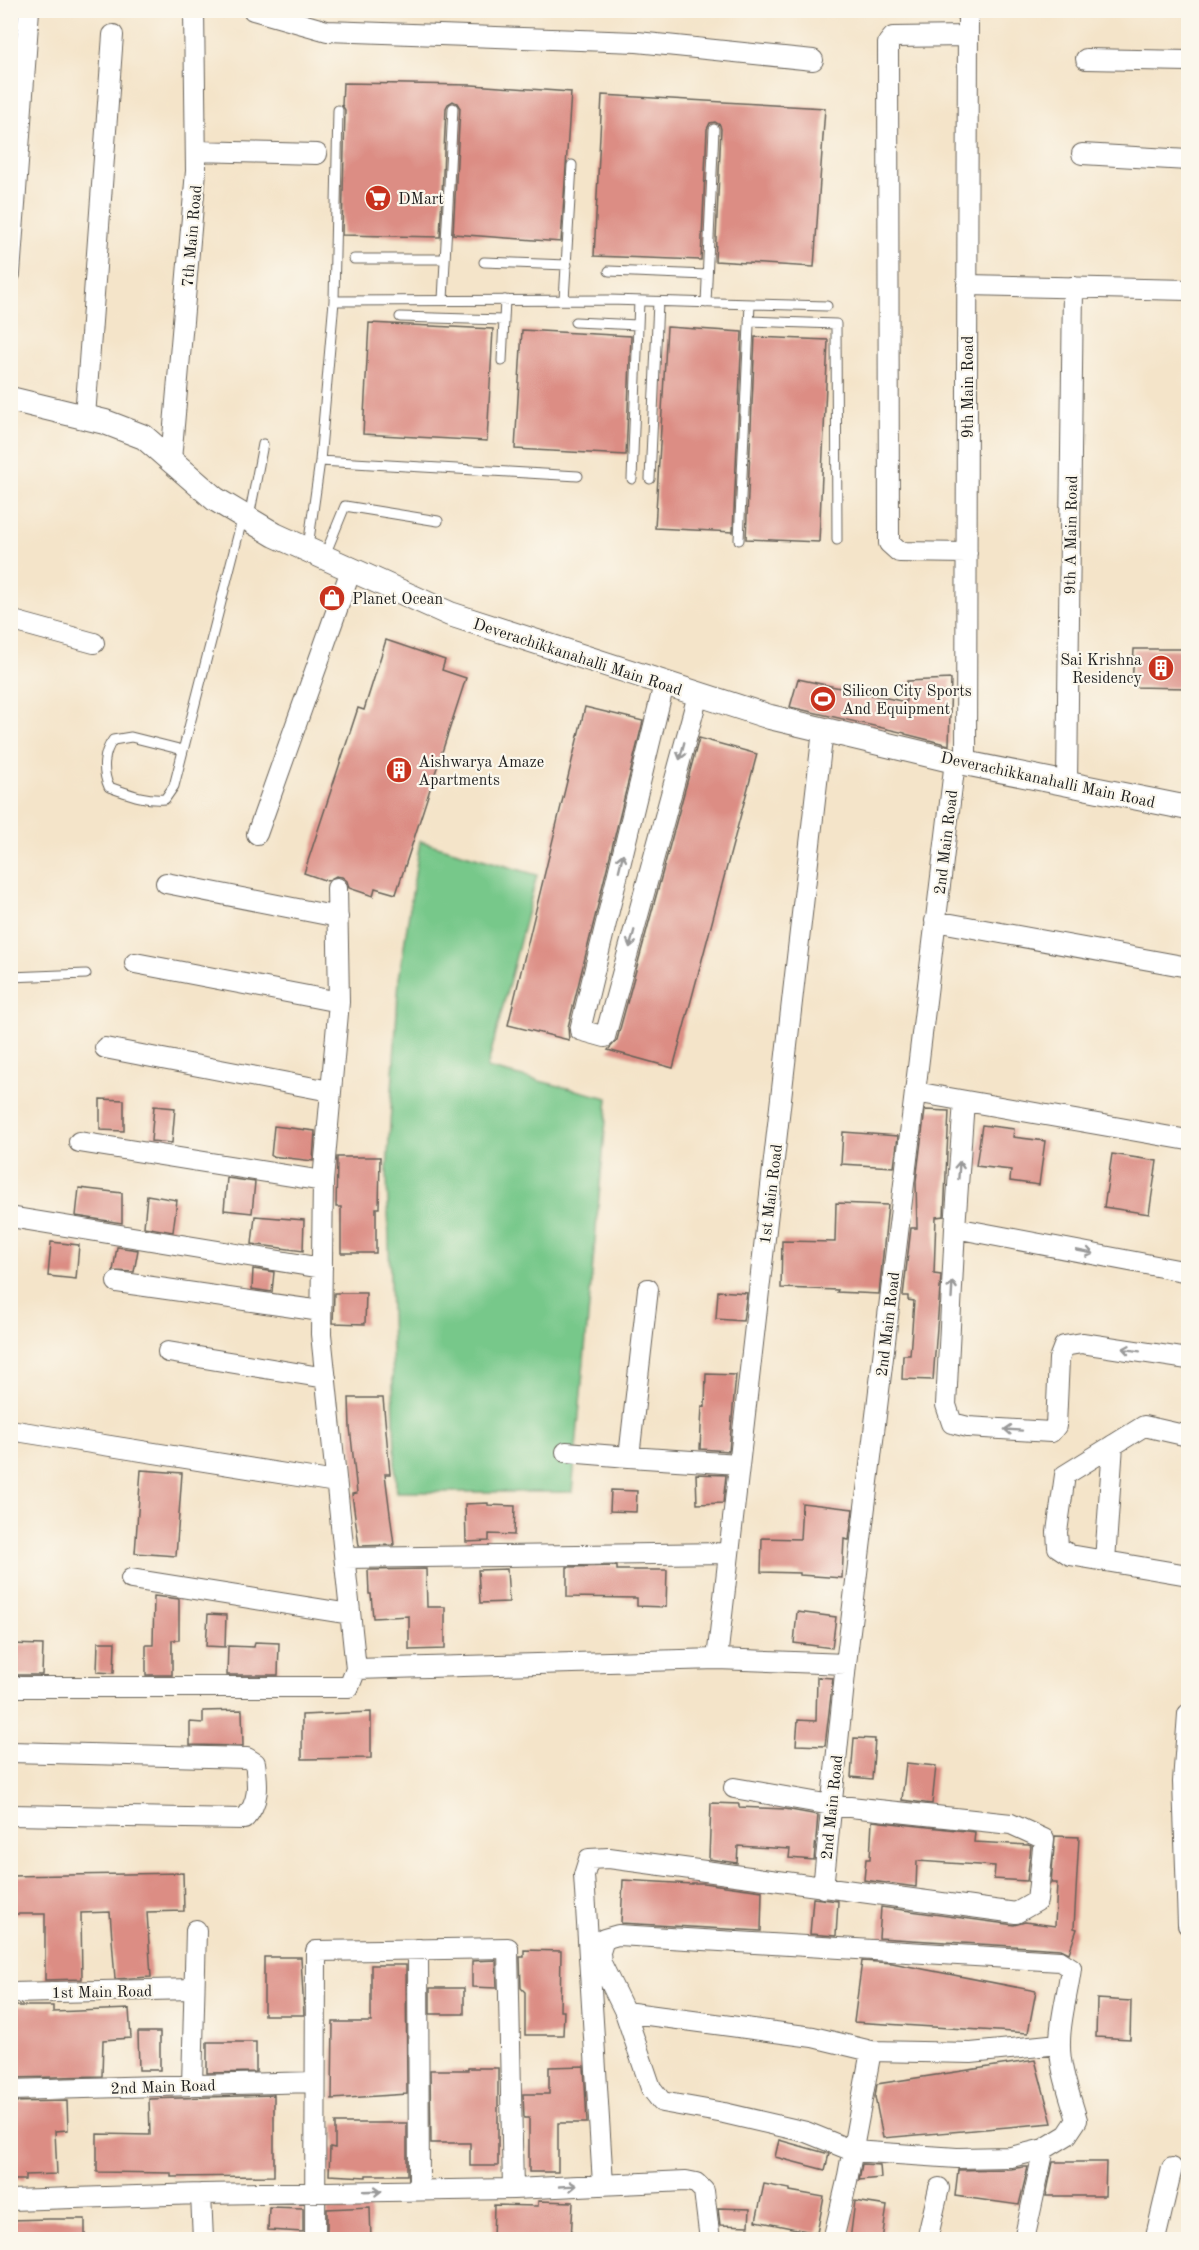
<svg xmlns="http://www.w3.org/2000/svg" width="1199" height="2250" viewBox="0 0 1199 2250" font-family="'Old Standard TT',serif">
	<rect width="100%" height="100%" fill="#fbf7ec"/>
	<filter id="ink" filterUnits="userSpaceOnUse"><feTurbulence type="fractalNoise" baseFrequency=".0167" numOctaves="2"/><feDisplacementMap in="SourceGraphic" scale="12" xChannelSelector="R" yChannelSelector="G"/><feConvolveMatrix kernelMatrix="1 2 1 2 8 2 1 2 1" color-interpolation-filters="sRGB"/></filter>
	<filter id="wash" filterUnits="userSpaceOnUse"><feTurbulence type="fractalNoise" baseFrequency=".008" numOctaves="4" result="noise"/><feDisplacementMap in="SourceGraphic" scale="24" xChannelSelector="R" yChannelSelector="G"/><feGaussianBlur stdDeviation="1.35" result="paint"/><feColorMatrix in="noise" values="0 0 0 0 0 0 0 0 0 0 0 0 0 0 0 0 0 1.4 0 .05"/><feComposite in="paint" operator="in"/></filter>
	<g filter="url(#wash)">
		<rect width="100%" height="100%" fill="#f4e4c9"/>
		<!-- green -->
		<path fill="#77c88a" stroke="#4a7253" stroke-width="1.5" d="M420,841L537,875L487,1068L608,1098L572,1492H396L387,1172L399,979Z"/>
		<g id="blocks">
			<!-- building -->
			<path fill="#dc8d84" d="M343,83L472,85L571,92L561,242L453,234L460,108L457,103L453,101L448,104L446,108L440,237L342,235L345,110L342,105Z
				M602,95L825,108L814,267L715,261L721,129L720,125L715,122L710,123L707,129L701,260L594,256Z
				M369,323L493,329L487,441L363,434Z
				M667,327L742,332L733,532L655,528Z
				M522,330L631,336L626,455L515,449Z
				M755,337L828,340L819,542L746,539Z
				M386,640L445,660L442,670L466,678L396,894L375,888L373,896L349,888L347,881L342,877L336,876L327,881L304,873L358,708L364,710Z
				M1134,649H1188V688L1132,687Z
				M798,679L906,702L907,681L951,679L949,745L905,734V733L790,707Z
				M585,707L643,721L568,1027L569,1040L508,1025Z
				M699,738L757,754L673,1068L608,1050L617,1040Z
				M100,1099L124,1100V1131L100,1130Z
				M154,1106L175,1108L172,1143L151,1141Z
				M925,1110L949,1111L944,1216L936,1217L934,1274L941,1275L933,1380L902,1379L903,1355H910L914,1301L908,1300V1296H903L911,1228H917L916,1181Z
				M982,1125L1014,1129L1013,1137L1045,1141L1039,1185L1010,1181L1011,1170L976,1166Z
				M274,1126L315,1131L313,1161L271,1156Z
				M843,1132L898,1136L894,1167L841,1164Z
				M1112,1154L1157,1161L1149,1214L1104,1207Z
				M337,1157H380L379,1208H376V1253H341V1207H336Z
				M227,1178L255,1182L252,1213L224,1210Z
				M79,1188L122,1193V1223L76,1216Z
				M147,1195L177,1200L173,1232L144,1227Z
				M836,1203L888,1205L879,1294L837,1292L838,1290L781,1288L782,1241L835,1242Z
				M255,1216L304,1220L303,1251L252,1244Z
				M51,1242L79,1245L76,1279L48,1276Z
				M117,1247L138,1250L134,1272L113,1271Z
				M253,1269L274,1272L272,1292L252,1289Z
				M718,1291L747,1293L743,1321L716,1319Z
				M334,1293H366L365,1324L333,1323Z
				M706,1374L736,1375L729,1451L700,1449L702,1406L705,1407Z
				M349,1398H383L390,1474H385L394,1545L359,1546L352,1494L357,1493L350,1427Z
				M141,1470L182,1473L176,1556L135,1553Z
				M696,1474L726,1475L723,1503L697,1504Z
				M611,1490L637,1491L636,1512L610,1511Z
				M488,1503V1505L515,1506L514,1535L489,1534V1541L466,1542L465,1504Z
				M802,1503L853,1509L849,1540L844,1539L842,1578L800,1575V1573L761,1572L762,1538L800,1539Z
				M617,1566V1570H667L666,1607L637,1606V1598L567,1597V1567Z
				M426,1569L427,1607H445V1649L409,1650V1616L373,1618L371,1594H369L368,1570Z
				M507,1569L509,1602L480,1603L478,1570Z
				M154,1596L179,1599V1640H172V1675H146V1645H153Z
				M797,1612L836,1617L832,1648L794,1643Z
				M208,1614L226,1615L225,1647L206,1646Z
				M98,1642H115L114,1673L97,1672Z
				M255,1642L279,1643L278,1675H227L228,1646L254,1647Z
				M10,1644L43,1645L42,1675H10Z
				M817,1677L833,1678L825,1746L796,1745L798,1720L816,1721Z
				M242,1710L243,1746L190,1745V1722L203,1723V1711Z
				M371,1712V1758L302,1759V1715Z
				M854,1738L875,1739L872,1779L851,1777Z
				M906,1763L936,1766L932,1804L902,1800Z
				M711,1803L739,1804V1807L785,1809L818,1815L814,1860L789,1858L790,1849L738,1846L737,1863L709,1859Z
				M872,1821L975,1832L974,1842L1028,1845L1031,1846L1027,1881L994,1879L995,1866L917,1861L916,1887L864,1880L866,1859H870Z
				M1055,1836L1079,1837L1074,1928L1077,1929L1069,1953L1061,1949L879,1938L881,1907L1014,1925L1025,1922L1055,1926L1057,1883H1051Z
				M183,1873L184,1911L147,1912L151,1977L115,1979L110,1912L81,1913L82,1979L45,1980V1914H10V1876Z
				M623,1880L692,1884V1883H703L762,1891L761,1931L621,1923Z
				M813,1898L838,1901L836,1936L810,1934Z
				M524,1950L561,1951L560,2011H564L563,2035H525V1992L521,1988L520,1957H524Z
				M264,1957H301L304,2015H264Z
				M496,1960L497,1988L472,1987V1961Z
				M862,1961L892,1963L1036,1991L1028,2033L854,2022Z
				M371,1965H406L407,2094L332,2099L333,2022H371Z
				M430,1988H464V2014H430Z
				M1097,1999L1131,2001L1130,2039L1096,2037Z
				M10,2006H53V2012L129,2009L131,2038L103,2040L102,2076L10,2078Z
				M138,2032H160V2070H139Z
				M207,2042H256V2072L207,2073Z
				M1035,2060L1052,2123L883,2138L875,2097L877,2084Z
				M584,2066L587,2123H558V2172H529V2118H524L523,2094H549V2067Z
				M468,2068H498V2166H470V2143H431L430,2070H468Z
				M274,2095V2176L171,2177V2173L97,2172V2134L150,2135L149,2099Z
				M67,2101L68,2130L55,2131L57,2174L25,2175V2180H10V2102Z
				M335,2123H407V2175H366V2177L329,2175L330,2147L335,2148Z
				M779,2140L829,2154L825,2170L775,2157Z
				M1053,2162H1106L1105,2196H1046Z
				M862,2164L880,2165L881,2178L859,2180Z
				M1023,2167H1028L1019,2205L955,2196L958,2170L1011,2169Z
				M764,2184L790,2189V2191L824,2197L817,2233L756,2221Z
				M538,2201L573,2202L571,2240H493L494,2205L538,2206Z
				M855,2201L887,2206L882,2240H850Z
				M269,2207L303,2208V2232L268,2230Z
				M370,2207L371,2240H331V2233H327V2209Z
				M718,2208L750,2209L749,2226L720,2225Z
				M49,2219H85V2240H10V2220Z"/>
		</g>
	</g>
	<g filter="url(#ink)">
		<use href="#blocks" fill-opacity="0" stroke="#686259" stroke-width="1.5"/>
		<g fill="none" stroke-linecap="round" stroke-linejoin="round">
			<defs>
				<path id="service" d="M354,259H445
					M484,262L567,265
					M609,271L707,275
					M443,300L453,108
					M564,300L572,165
					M334,301L338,110
					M706,303L714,129
					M400,317L503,320
					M749,321L836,324L837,540
					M575,322L638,325
					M502,361L505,300
					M320,461L578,476
					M632,479L639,301
					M650,479L658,302
					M739,540L750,304
					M308,547L320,461L334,301L609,300L827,306
					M325,555L345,506L438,521
					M183,750L131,737L113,740C103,753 102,771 109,787C127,793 145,801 165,799L174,786L243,516L251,507L263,444
					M10,977L86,974"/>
				<path id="minor" d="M253,10L327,31L637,42L813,60
					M1086,59L1188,61
					M196,151L317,154
					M1082,154L1188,160
					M10,274L29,10
					M967,285L1188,290
					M85,417L113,35
					M171,460L196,171L194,10
					M967,553L899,552L889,543L888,43L893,37L968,36
					M10,620L94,643
					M664,684L580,1030L605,1037L698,695
					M966,763L968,10
					M1067,783L1073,287
					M257,834L351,570
					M166,883L338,917
					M935,921L1188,967
					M135,963L339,1002
					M105,1048L330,1091
					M915,1092L1188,1140
					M79,1142L323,1181
					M10,1217L322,1268
					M955,1228L964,1101
					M1188,1272L955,1228L946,1405L952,1423L968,1427L1051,1432L1056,1426L1059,1359L1064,1346L1082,1343L1188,1359
					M117,1282L321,1311
					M648,1289L629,1457L739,1464
					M168,1352L326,1378
					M10,1430L336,1482
					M1188,1436L1144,1426L1065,1475L1057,1532L1058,1547L1070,1555L1188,1575
					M566,1452L629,1457
					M345,1558L729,1553
					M1105,1561L1113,1445
					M131,1579L350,1614
					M717,1659L823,730
					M356,1669L717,1659L846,1664
					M10,1687H349L356,1669L321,1334L323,1181L339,1002L337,888
					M1188,1714L1183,1782L1188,1925
					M10,1752L247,1758L255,1763C258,1784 260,1803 244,1819L10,1815
					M823,1888L846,1664L955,761
					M618,1935L1060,1961L1071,1968C1068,1993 1060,2018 1060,2042C1059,2068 1070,2095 1077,2120L1067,2135L1044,2149L1011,2157L957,2158L853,2151L806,2132L724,2113L662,2102L651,2088L625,2012L601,1963L600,1952L604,1939Z
					M418,1949L419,2190
					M10,1993L194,1989
					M625,2012L813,2037L871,2051L971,2053L1059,2044
					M192,2085L196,1930
					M10,2090L315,2082
					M603,2184L584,1875L589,1859L609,1858L1016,1913L1037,1901L1044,1839L1011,1824L831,1805L734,1788
					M201,2194L203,2240
					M10,2200L201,2194L513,2189L686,2181L696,2183L704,2191L710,2240
					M315,2240L316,1951L508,1948L513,2189
					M833,2240L847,2181L871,2051
					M927,2240L939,2188
					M1024,2240L1044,2149
					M1155,2240L1172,2168"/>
				<path id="tertiary" d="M10,399L105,422L144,437L215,499L275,535L450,614L770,717L955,761L1188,808"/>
			</defs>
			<!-- service casing -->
			<use href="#service" stroke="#686259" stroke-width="11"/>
			<!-- minor casing -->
			<use href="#minor" stroke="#686259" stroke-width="22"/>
			<!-- tertiary casing -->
			<use href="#tertiary" stroke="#686259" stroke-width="26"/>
			<!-- service -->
			<use href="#service" stroke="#fff" stroke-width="9"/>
			<!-- minor -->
			<use href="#minor" stroke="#fff" stroke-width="20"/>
			<!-- tertiary -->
			<use href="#tertiary" stroke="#fff" stroke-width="24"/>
		</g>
		<!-- one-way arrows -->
		<defs><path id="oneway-shaft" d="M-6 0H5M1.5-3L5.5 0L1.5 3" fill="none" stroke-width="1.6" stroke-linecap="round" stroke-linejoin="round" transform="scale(1.5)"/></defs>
		<g stroke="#999">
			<use href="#oneway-shaft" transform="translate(682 751) rotate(105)"/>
			<use href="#oneway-shaft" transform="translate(621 862) rotate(-76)"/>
			<use href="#oneway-shaft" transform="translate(632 939) rotate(105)"/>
			<use href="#oneway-shaft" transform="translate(959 1170) rotate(-86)"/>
			<use href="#oneway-shaft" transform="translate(1085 1252) rotate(11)"/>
			<use href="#oneway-shaft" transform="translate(952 1290) rotate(-87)"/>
			<use href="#oneway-shaft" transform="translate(1131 1350) rotate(-171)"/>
			<use href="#oneway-shaft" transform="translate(1013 1430) rotate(-176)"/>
			<use href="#oneway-shaft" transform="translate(568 2186) rotate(-3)"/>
			<use href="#oneway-shaft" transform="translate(373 2191) rotate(-2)"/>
		</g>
	</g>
	<!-- icons -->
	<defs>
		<symbol id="supermarket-disc" viewBox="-11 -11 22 22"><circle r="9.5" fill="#c8321e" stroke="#fbf7ec"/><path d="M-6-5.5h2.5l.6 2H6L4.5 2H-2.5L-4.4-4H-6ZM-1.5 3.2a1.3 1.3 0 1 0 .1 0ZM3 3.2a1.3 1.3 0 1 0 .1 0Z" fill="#fff"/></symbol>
		<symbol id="shop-disc" viewBox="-11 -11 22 22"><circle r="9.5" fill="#c8321e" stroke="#fbf7ec"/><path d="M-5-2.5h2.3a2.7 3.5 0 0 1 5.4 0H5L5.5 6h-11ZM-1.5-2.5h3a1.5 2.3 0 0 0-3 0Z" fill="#fff"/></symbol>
		<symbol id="building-disc" viewBox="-11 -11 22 22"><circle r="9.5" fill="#c8321e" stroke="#fbf7ec"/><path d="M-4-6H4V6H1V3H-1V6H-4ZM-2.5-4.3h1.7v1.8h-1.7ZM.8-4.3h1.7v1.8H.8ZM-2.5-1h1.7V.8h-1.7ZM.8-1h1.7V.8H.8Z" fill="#fff"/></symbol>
		<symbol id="stadium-disc" viewBox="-11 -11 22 22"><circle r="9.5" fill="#c8321e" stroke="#fbf7ec"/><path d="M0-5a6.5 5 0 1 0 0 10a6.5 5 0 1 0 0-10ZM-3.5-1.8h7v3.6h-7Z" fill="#fff"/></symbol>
	</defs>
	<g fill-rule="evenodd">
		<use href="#supermarket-disc" x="363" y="183" width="30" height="30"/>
		<use href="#shop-disc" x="317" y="583" width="30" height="30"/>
		<use href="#building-disc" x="1146" y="653" width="30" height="30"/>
		<use href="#stadium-disc" x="808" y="684" width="30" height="30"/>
		<use href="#building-disc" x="384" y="755" width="30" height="30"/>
	</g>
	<g text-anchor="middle" stroke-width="4.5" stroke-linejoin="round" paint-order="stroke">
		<!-- poi labels -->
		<g font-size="16" fill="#1c1c1c" stroke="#fbf7ec" text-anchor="start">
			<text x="398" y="204">DMart</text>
			<text x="352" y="604">Planet Ocean</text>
			<text x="1142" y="665" text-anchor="end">Sai Krishna<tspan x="1142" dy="18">Residency</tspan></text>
			<text x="842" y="696">Silicon City Sports<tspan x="842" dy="18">And Equipment</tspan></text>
			<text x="418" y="767">Aishwarya Amaze<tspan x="418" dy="18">Apartments</tspan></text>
		</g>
		<!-- street labels -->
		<g font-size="16" fill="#1c1c1c" stroke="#fbf7ec">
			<text transform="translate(191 236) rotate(-85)" y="6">7th Main Road</text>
			<text transform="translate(967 387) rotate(-90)" y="6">9th Main Road</text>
			<text transform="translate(1070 535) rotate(-89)" y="6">9th A Main Road</text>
			<text transform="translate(578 656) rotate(18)" y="6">Deverachikkanahalli Main Road</text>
			<text transform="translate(1048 779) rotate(12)" y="6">Deverachikkanahalli Main Road</text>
			<text transform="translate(945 842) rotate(-83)" y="6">2nd Main Road</text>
			<text transform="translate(770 1194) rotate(-83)" y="6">1st Main Road</text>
			<text transform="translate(887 1324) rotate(-83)" y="6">2nd Main Road</text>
			<text transform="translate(831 1807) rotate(-84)" y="6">2nd Main Road</text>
			<text transform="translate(102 1991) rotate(-1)" y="6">1st Main Road</text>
			<text transform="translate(163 2086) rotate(-2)" y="6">2nd Main Road</text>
		</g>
	</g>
	<!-- margin -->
	<rect width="1199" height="2250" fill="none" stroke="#fbf7ec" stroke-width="36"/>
</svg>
